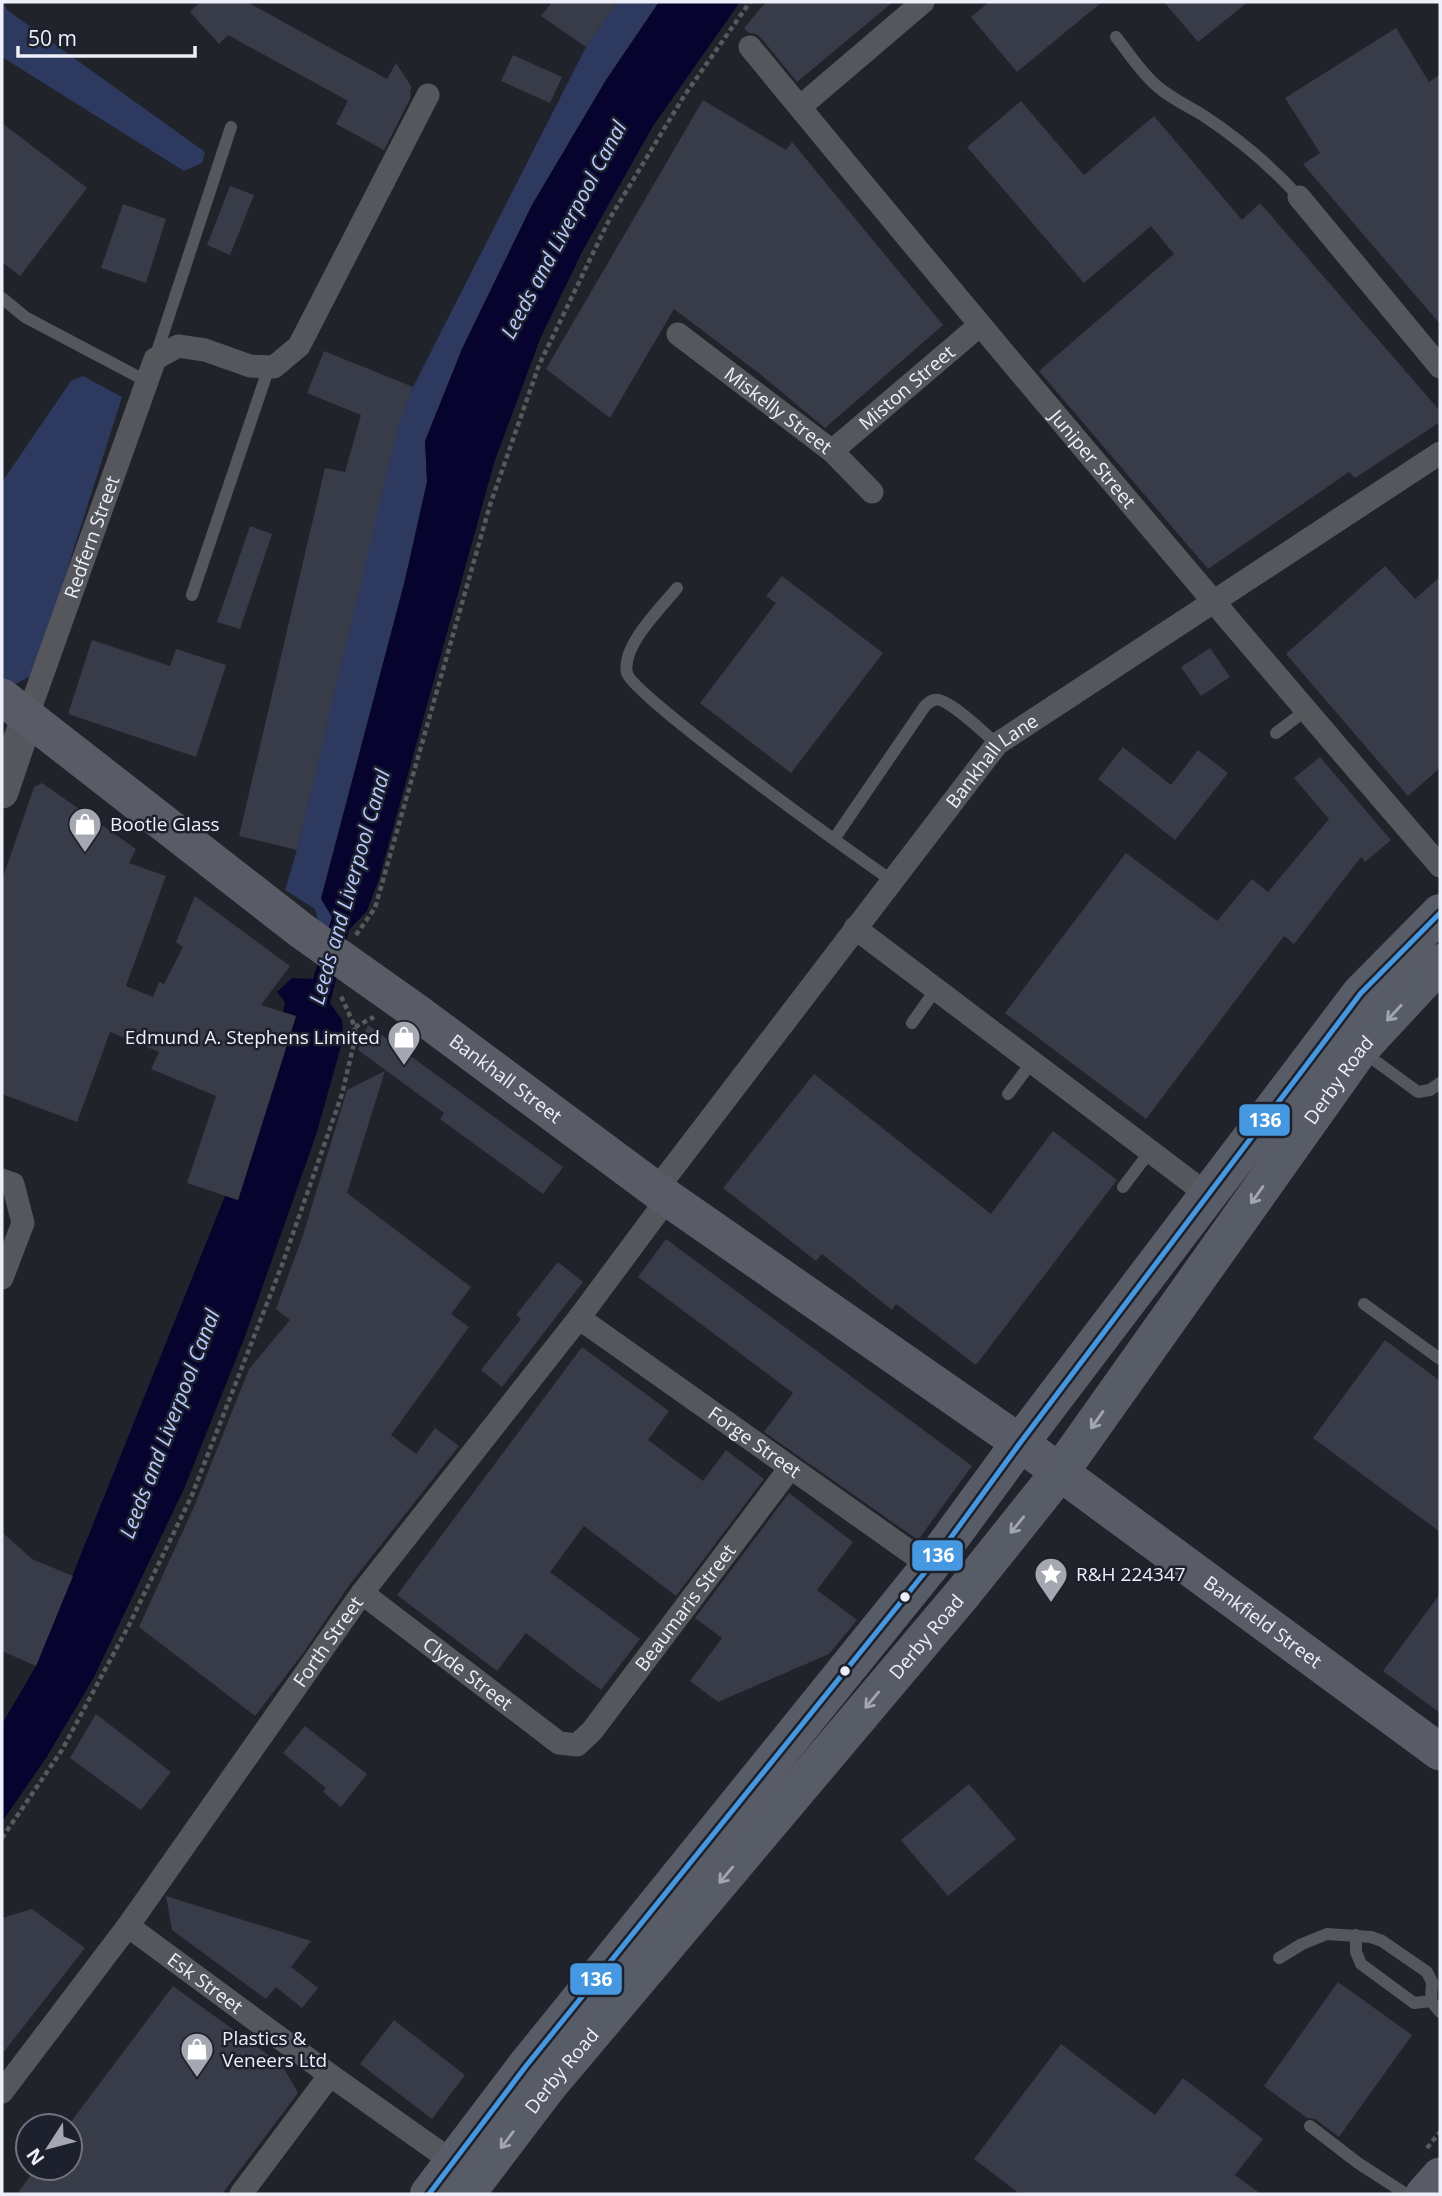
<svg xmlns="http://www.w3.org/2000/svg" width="1442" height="2196" viewBox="0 0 1442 2196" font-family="'Open Sans',sans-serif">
	<rect width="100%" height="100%" fill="#20232a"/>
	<!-- green -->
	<path fill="#2e3960" d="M2,2H4L7,10L205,152L202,163L184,171L2,57Z
		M617,2H659L606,80L532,205L462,349L425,441L427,482L405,580L321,898L333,917L328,930L319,924L315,909L285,890L297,850L396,429L413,387L586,47Z
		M83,376L122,397L34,674L8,688L2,684V482L71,381Z"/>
	<!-- water -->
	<path fill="#06032f" d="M659,2H740L653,126L583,250L540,339L494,463L379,879L367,911L349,930L330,1003L342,1020L343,1039L317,1132L244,1339L184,1489L93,1679L46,1758L2,1822V1724L36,1666L225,1196L238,1200L296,1017L283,1012L285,1002L277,992L292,978L313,979L332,917L321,899L405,580L427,482L425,441L462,349L532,205L606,80Z"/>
	<!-- building -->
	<path fill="#383b48" d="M200,2H247L387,79L396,63L411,86L410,99L384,150L336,124L348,101L228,35L219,44L190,12Z
		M552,2H617L586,47L541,16Z
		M766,2H893L797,82L761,38L756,34L749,33L744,28Z
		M989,2H1102L1017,72L971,17Z
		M1164,2H1248L1198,42Z
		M1396,28L1429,82L1440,74V324L1303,164L1320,153L1285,98Z
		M513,55L562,77L550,103L501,81Z
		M703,100L786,150L792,142L943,325L825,428L760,374L674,309L610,418L546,369Z
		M1021,101L1084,175L1154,116L1242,220L1260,203L1440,411V422L1355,478L1349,472L1208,569L1039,371L1174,254L1151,226L1084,283L967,147Z
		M2,123L87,188L20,276L2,262Z
		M230,186L254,195L230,255L207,245Z
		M123,204L166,219L146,283L101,268Z
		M324,351L413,387L398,426L297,850L239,836L325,468L345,472L361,415L307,393Z
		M250,526L272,534L240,629L217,622Z
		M1385,566L1415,599L1440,577V768L1408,796L1286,654Z
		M782,576L883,653L791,773L700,703L776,603L766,596Z
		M92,640L170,666L176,649L226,665L196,757L68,714Z
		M1210,648L1230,677L1201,696L1181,667Z
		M1123,747L1171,785L1198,750L1228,773L1175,840L1098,779Z
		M1320,757L1391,840L1365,862L1361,857L1294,944L1284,936L1146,1119L1005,1013L1126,853L1217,921L1252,879L1268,892L1329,819L1294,778Z
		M42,783L136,849L129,863L166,876L126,986L153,997L159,982L164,984L183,947L176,942L195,896L290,966L261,1005L296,1016L238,1200L187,1183L216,1096L151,1069L159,1052L110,1032L77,1122L2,1094V880L34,787Z
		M368,1025L563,1167L543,1194L440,1119L444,1113L358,1050Z
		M385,1071L347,1193L471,1287L451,1314L469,1327L391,1435L416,1454L435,1428L459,1446L350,1584L304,1652L255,1716L139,1627L194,1507L249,1369L290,1320L276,1309L303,1235L347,1090Z
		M814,1074L991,1214L1053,1131L1117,1180L976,1365L896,1304L892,1310L822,1254L816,1261L723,1188Z
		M666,1239L972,1466L918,1540L764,1432L793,1393L638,1277Z
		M558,1262L583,1282L502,1387L481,1370L521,1319L516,1315Z
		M1385,1340L1440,1381V1532L1313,1438Z
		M582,1347L669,1411L648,1440L703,1481L726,1450L764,1479L676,1596L584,1526L550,1572L640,1639L601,1690L526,1633L497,1671L397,1595Z
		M789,1493L853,1542L817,1590L857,1620L829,1654L718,1702L690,1681L722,1638L695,1618Z
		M2,1532L32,1559L73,1576L36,1666L2,1651Z
		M1440,1594V1713L1383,1671Z
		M96,1714L171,1772L141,1810L70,1758Z
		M305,1726L367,1774L341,1807L323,1792L326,1788L283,1753Z
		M969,1784L1016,1839L948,1896L901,1840Z
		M166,1896L311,1941L291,1967L318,1988L302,2008L276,1987L266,1999L172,1930Z
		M32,1909L85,1948L2,2054V1918Z
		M1338,1982L1412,2035L1339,2137L1315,2119L1307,2118L1264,2086Z
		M173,1986L282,2065L298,2093L222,2194H17L36,2168H70V2123Z
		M394,2020L465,2075L432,2119L360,2064Z
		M1061,2044L1155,2115L1183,2078L1263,2139L1235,2175L1261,2194H1020L974,2159Z"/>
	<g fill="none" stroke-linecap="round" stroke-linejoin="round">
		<!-- path -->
		<path stroke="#57595e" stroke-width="4.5" stroke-dasharray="5 3.5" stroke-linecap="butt" d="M356,935L375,908L490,505L539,365L610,218L684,96L750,2
			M355,1027L374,1017
			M2,1838L62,1750L129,1625L192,1495L282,1265L342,1094L355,1039V1027L340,994
			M1427,2148L1440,2132"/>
		<!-- service -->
		<path stroke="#55575c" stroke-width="12" d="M1116,37C1129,53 1141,73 1158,87C1172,99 1188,106 1204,116C1239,139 1271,166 1299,197
			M2,298L25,317L146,381
			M155,358L231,127
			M677,588C661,608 621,646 627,673C631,695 858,857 891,880
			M192,595L269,367
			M1276,733L1306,710
			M834,839L925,706C927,704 932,700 934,700C947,696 986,735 997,744
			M912,1023L936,989
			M1363,1052L1418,1092L1430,1090L1440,1083
			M1008,1094L1032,1062
			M1123,1187L1151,1150
			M1364,1304L1440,1359
			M1356,1935V1952L1361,1964L1414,2003L1431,2001
			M1279,1958L1302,1944L1327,1934L1371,1937L1382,1941L1427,1972L1432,1982L1431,2001L1440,2012
			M1310,2126L1358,2163L1406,2194"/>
		<!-- minor -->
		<g stroke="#55575c" stroke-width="23">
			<path id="s1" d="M750,47C977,323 1207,596 1440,866"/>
			<path d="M800,107L923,2"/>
			<path d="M1299,197L1440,367"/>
			<path id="s2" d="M678,334L832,451L872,492"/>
			<path id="s3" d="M832,451L980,325"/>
			<path id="s4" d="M28,715L155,359L178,346L205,350L250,366L274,367L299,346L428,95"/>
			<path d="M855,928L1208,1195"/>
			<path d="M2,1180L13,1184L23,1223L2,1278"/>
			<path id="s5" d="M656,1190L997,744L1440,453"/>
			<path id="s6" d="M579,1318L930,1566"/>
			<path id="s7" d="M362,1593L559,1743L577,1745L592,1731L790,1468"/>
			<path id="s8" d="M128,1926L330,2075L453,2162"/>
			<path id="s9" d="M2,2092L128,1926L362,1593L579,1318L668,1198"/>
			<path d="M241,2194L330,2075"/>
		</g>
		<!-- secondary -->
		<path stroke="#55575c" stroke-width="33" d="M2,792L28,715"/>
		<!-- primary -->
		<g stroke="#595c66" stroke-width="37">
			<path id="s10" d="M2,697L302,931L415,1011L656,1190L1020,1443L1440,1752"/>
			<path d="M1424,2194L1440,2176"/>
		</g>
		<!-- trunk -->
		<g stroke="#585c66" stroke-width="38">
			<path d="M429,2194L526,2066L930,1566L1020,1443L1361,993L1440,913"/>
			<path id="s11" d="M466,2194L548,2086L964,1592L1060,1472L1360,1049L1440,963"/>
		</g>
		<defs>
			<path id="bus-1" d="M429,2194L526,2066L930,1566L1020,1443L1361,993L1440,913"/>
		</defs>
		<!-- bus-1 casing -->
		<use href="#bus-1" stroke="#1d212d" stroke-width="10"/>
		<!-- bus-1 -->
		<use href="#bus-1" stroke="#4699e1" stroke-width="5"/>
	</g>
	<!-- one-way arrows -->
	<defs><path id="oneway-shaft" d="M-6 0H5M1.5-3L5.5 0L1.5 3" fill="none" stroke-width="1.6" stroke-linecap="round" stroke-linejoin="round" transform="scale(1.75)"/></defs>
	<g stroke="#a2a6af">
		<use href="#oneway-shaft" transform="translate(1394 1013) rotate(133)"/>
		<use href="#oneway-shaft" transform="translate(1257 1195) rotate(125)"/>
		<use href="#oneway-shaft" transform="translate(1097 1420) rotate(125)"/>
		<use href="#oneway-shaft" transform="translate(1017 1525) rotate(129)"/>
		<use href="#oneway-shaft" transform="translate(872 1700) rotate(130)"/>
		<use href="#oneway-shaft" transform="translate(726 1875) rotate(130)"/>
		<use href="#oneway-shaft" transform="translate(507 2140) rotate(127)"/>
	</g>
	<!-- icons -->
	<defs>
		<symbol id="shop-pin" viewBox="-11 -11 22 30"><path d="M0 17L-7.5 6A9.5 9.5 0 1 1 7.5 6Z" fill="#a5a8b0" stroke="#1d212d"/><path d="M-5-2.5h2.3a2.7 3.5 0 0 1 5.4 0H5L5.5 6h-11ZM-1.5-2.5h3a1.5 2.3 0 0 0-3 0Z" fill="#fff"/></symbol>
		<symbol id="sight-pin" viewBox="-11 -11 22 30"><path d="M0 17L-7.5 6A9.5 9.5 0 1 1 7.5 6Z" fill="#a5a8b0" stroke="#1d212d"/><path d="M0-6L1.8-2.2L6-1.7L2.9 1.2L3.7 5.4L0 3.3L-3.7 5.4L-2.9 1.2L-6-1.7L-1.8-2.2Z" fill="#fff"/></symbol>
	</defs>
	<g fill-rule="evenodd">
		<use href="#shop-pin" x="66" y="805" width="38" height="52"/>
		<use href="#shop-pin" x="385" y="1018" width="38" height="52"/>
		<use href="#sight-pin" x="1032" y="1555" width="38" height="52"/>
		<use href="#shop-pin" x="178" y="2030" width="38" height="52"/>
	</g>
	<!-- markers -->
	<g fill="#edf0f8" stroke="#1d212d" stroke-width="2.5">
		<circle cx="905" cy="1597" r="6"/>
		<circle cx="845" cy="1671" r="6"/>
	</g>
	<g text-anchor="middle" stroke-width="5" stroke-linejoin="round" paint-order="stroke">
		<!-- street labels -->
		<g font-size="19" fill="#edf0f8" stroke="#1d212d">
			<text dy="7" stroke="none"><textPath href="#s3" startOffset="98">Miston Street</textPath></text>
			<text dy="7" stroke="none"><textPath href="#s2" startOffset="126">Miskelly Street</textPath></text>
			<text dy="7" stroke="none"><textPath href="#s1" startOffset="536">Juniper Street</textPath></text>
			<text dy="7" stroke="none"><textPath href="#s4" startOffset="189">Redfern Street</textPath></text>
			<text dy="7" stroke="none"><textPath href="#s5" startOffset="546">Bankhall Lane</textPath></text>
			<text dy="7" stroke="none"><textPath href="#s10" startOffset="632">Bankhall Street</textPath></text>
			<text dy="7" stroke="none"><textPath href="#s11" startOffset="1416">Derby Road</textPath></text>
			<text dy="7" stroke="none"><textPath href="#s6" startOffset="215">Forge Street</textPath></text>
			<text dy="7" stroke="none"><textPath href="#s7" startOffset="441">Beaumaris Street</textPath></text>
			<text dy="7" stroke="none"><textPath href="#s10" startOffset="1564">Bankfield Street</textPath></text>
			<text dy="7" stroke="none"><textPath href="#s11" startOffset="723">Derby Road</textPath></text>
			<text dy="7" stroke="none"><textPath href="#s9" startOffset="556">Forth Street</textPath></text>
			<text dy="7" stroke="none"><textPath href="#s7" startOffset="133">Clyde Street</textPath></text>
			<text dy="7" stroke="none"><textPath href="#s8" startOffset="96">Esk Street</textPath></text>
			<text dy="7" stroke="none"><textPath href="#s11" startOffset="156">Derby Road</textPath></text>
		</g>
		<!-- poi labels -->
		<g font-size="19" fill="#edf0f8" stroke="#1d212d" text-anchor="start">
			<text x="110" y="831">Bootle Glass</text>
			<text x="380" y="1044" text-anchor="end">Edmund A. Stephens Limited</text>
			<text x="1076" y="1581">R&amp;H 224347</text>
			<text x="222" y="2045">Plastics &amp;<tspan x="222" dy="22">Veneers Ltd</tspan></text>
		</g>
		<!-- water labels -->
		<g font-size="21" font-style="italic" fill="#b8c9fe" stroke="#1d212d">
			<text transform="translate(564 230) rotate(-62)" y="7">Leeds and Liverpool Canal</text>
			<text transform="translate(350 887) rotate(-74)" y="7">Leeds and Liverpool Canal</text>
			<text transform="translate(170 1424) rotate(-69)" y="7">Leeds and Liverpool Canal</text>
		</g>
	</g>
	<g stroke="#1d212d" stroke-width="2.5">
		<rect x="1238" y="1103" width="53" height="34" rx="7" fill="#4699e1"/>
		<rect x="911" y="1539" width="53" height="33" rx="7" fill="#4699e1"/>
		<rect x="569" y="1962" width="54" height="34" rx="7" fill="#4699e1"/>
	</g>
	<g font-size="19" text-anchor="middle" font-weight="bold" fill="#fff">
		<text x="1265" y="1127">136</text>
		<text x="938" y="1562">136</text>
		<text x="596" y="1986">136</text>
	</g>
	<!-- border -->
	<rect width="1442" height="2196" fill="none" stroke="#edf0f8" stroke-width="7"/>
	<!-- north arrow -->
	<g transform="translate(49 2147) rotate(234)"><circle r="33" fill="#1d212d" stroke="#70747e" stroke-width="2"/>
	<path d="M0-5L12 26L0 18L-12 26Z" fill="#a5a8b0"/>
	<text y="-10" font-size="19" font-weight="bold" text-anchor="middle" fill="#edf0f8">N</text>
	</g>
	<!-- scale -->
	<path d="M18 46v10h177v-10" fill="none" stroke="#edf0f8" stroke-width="3.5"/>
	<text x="28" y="46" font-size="21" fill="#edf0f8" stroke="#1d212d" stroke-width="5" paint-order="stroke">50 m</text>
</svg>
